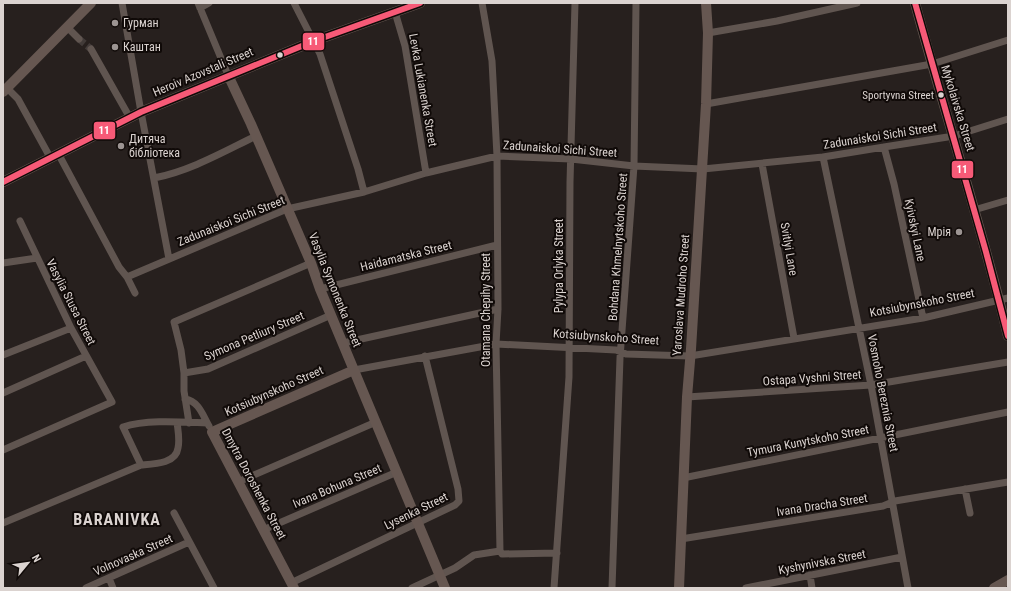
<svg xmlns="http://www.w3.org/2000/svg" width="1011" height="591" viewBox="0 0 1011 591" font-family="'Roboto Condensed',sans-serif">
	<rect width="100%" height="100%" fill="#27201e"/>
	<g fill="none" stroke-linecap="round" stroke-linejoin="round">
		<!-- street-tunnel -->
		<path stroke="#423b39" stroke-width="7" stroke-dasharray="7 3.5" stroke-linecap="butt" d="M79,39L91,49"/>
		<!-- street -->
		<path stroke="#605550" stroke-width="7" d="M122,3L141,112L169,259
			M198,3L228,75
			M294,3L320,54L358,169L364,192
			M482,3L492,61L497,156L498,309L496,344L500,551
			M200,8L209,3
			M395,12L405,46L426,173
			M67,27L79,39
			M708,33L777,21L857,3
			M91,49L130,118
			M7,88L18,99L51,159
			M706,104L932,64L1008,40
			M884,147L894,184L923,318
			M59,155L119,267L127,277L135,293
			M823,157L871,385L908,588
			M762,164L794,338
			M154,178C190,171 223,152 256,136
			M974,210L1008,200
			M3,263L37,258
			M127,277L287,209L364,192L426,173L497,156L571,159L634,166L703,169L823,157L884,147L954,136L1008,119
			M320,289L497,245
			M343,343L498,309
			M3,355L71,328
			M354,370L496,344L616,350L626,354L690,356L923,318L1008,298
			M184,373L208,369L331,315
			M3,393L86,356
			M687,397L871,385L1008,362
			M185,399C199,401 203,416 209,426
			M189,423L184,391V373L181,350L174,322L311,263
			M3,450L112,402L71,328L20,221
			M141,465L123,427C147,419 182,422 207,423
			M683,478L1008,412
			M238,482L376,422
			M965,489L970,513
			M174,513L214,588
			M3,523L141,465C153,464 176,464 178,448C180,440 178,431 177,422
			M263,530L397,472
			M681,539L883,506L895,501L1008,482
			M500,551L502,554L557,553
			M810,575L812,588
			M109,578L113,588
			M291,583L455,505L459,501L458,489L425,356
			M86,588L189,542
			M412,588L455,568L474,555L500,551
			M554,588L569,377L570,182L575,3
			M612,588L620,358L634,166L636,3
			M746,588L902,557"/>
		<!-- secondary -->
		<path stroke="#665751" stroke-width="10" d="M915,3C945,114 981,224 1008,336
			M228,75L251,124L311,263L320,289L445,588
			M3,92L91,3
			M3,182L141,112L314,41L420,3
			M294,588L212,432L354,370
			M679,588L687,397L691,349L706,104L708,33L706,3
			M994,588L1008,580"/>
		<defs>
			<path id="bus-1" d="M915,3L986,252L1008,336
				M3,182L141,112L314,41L420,3"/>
		</defs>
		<!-- bus-1 casing -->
		<use href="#bus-1" stroke="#100a08" stroke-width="9"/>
		<!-- bus-1 -->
		<use href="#bus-1" stroke="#f75a77" stroke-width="6"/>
	</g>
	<!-- markers -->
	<g fill="#9c9492" stroke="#100a08" stroke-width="1.5">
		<circle cx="115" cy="23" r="4"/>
		<circle cx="115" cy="47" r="4"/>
		<circle cx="121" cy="146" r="4"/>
		<circle cx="959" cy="232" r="4"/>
	</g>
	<g fill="#dbd3d0" stroke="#100a08" stroke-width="1.5">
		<circle cx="280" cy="55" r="3.5"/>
		<circle cx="941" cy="95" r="3.5"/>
	</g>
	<g text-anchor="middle" stroke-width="4" stroke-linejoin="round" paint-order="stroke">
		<!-- bus labels -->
		<g font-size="11" fill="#dbd3d0" stroke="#100a08" text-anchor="end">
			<text x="934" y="99">Sportyvna Street</text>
		</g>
		<!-- poi labels -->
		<g font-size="12" fill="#dbd3d0" stroke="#100a08" text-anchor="start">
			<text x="123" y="27">Гурман</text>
			<text x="123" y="51">Каштан</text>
			<text x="129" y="143">Дитяча<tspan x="129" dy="14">бібліотека</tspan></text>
			<text x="951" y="236" text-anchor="end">Мрія</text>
		</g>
		<!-- street labels -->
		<g font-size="12" fill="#dbd3d0" stroke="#100a08">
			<text transform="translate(203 72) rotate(-23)" y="4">Heroiv Azovstali Street</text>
			<text transform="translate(423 90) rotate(80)" y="4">Levka Lukianenka Street</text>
			<text transform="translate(958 108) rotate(73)" y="4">Mykolaivska Street</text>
			<text transform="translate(880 136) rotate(-9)" y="4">Zadunaiskoi Sichi Street</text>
			<text transform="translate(560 149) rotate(4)" y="4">Zadunaiskoi Sichi Street</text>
			<text transform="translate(231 221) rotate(-22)" y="4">Zadunaiskoi Sichi Street</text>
			<text transform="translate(915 230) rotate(78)" y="4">Kyivskyi Lane</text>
			<text transform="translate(618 247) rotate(-86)" y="4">Bohdana Khmelnytskoho Street</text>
			<text transform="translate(789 249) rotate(80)" y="4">Svitlyi Lane</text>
			<text transform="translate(406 256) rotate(-14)" y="4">Haidamatska Street</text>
			<text transform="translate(559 266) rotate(-90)" y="4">Pylypa Orlyka Street</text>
			<text transform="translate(335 290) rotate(68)" y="4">Vasylia Symonenka Street</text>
			<text transform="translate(681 295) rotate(-86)" y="4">Yaroslava Mudroho Street</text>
			<text transform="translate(71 302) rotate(63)" y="4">Vasylia Stusa Street</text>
			<text transform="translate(922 303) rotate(-11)" y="4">Kotsiubynskoho Street</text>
			<text transform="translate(486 310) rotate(-90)" y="4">Otamana Chepihy Street</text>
			<text transform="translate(254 336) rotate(-23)" y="4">Symona Petliury Street</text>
			<text transform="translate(606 337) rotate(4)" y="4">Kotsiubynskoho Street</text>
			<text transform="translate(812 378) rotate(-4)" y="4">Ostapa Vyshni Street</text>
			<text transform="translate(274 391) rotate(-24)" y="4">Kotsiubynskoho Street</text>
			<text transform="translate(883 393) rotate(79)" y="4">Vosmoho Bereznia Street</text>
			<text transform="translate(808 441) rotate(-11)" y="4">Tymura Kunytskoho Street</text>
			<text transform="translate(254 484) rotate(62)" y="4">Dmytra Doroshenka Street</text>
			<text transform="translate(337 486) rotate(-23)" y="4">Ivana Bohuna Street</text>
			<text transform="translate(822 505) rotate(-9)" y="4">Ivana Dracha Street</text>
			<text transform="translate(416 511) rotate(-26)" y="4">Lysenka Street</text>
			<text transform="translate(133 555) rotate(-24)" y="4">Volnovaska Street</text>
			<text transform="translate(822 562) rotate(-11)" y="4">Kyshynivska Street</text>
		</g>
		<!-- district labels -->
		<g font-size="16" font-weight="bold" letter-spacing="1" fill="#dbd3d0" stroke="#100a08">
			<text x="117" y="525">BARANIVKA</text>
		</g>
	</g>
	<g stroke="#100a08" stroke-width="1.5">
		<rect x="302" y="32" width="23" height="19" rx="4" fill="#f75a77"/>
		<rect x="93" y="121" width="23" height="19" rx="4" fill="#f75a77"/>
		<rect x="951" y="160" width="23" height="19" rx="4" fill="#f75a77"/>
	</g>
	<g font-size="11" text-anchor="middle" font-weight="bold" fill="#fff">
		<text x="313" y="45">11</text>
		<text x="104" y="134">11</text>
		<text x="962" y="173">11</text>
	</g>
	<!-- border -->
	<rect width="1011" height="591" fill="none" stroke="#dbd3d0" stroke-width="8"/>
	<!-- north arrow -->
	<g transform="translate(28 563) rotate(61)" stroke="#100a08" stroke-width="3" paint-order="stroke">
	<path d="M0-3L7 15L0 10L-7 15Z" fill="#dbd3d0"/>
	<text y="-6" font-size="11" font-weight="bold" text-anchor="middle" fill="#dbd3d0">N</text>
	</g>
</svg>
